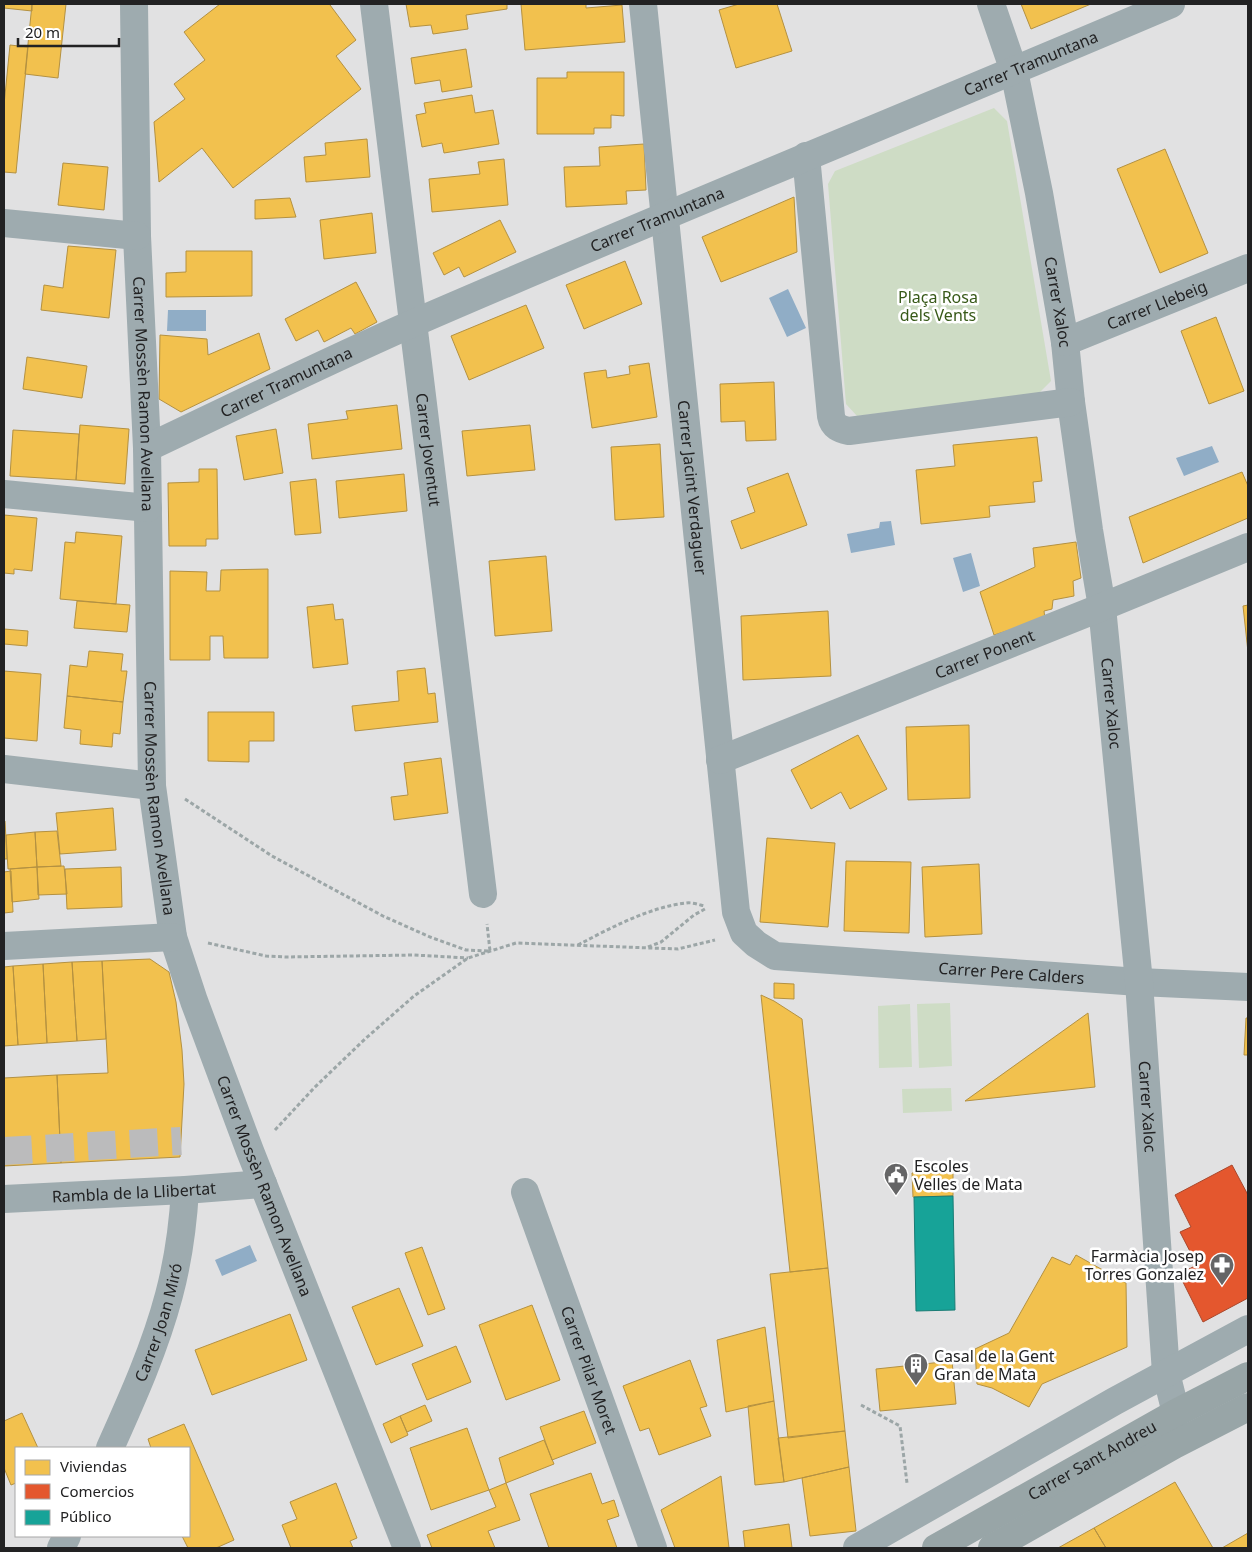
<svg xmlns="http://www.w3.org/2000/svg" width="1252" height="1552" viewBox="0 0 1252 1552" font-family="'Noto Sans',sans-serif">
	<rect width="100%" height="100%" fill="#e1e1e2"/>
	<!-- green -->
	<path fill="#cedcc5" d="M994,108L1007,121L1051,381L1039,393L857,416L846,404L828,184L835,171Z
		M950,1003L952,1066L919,1068L917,1004Z
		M910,1004L912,1067L879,1068L878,1006Z
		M951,1088L952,1111L903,1113L902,1089Z"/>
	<!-- water -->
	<path fill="#90adc6" d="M788,289L806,328L787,337L769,298Z
		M168,310H206V331H167Z
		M1212,446L1219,462L1184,476L1176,458Z
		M891,521L895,545L851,553L847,534L879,528L880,522Z
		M971,553L980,586L963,592L953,558Z
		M250,1245L257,1261L222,1276L215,1260Z"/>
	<!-- homes -->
	<path fill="#f2c14e" stroke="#b49141" d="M4,4H32V11L4,8Z
		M32,4H66L58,78L25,74Z
		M220,4H332L330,5L356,40L336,56L361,89L233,188L202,148L159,182L154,122L185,99L174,84L205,60L184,32Z
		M406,4H507V9L466,15L468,29L433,34L431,25L410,27Z
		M521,4H586V8L622,5L625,42L525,50Z
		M739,4H777L792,51L736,68L719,10Z
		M1021,4H1091L1031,29Z
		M10,45L28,47L16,173L4,172V105Z
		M466,49L472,87L442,92L440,80L415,84L411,58Z
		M567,72H624V116L611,115V128H594V134H537V78H567Z
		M472,95L475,113L493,110L499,144L444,153L442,143L422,147L416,115L426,113L424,103Z
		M367,139L370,177L306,182L304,157L326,155L325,143Z
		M644,144L646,190L626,191L627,204L566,207L564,167L600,166L599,147Z
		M1165,149L1208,253L1160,273L1117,169Z
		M504,159L508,205L432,212L429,179L480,174L478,162Z
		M63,163L108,167L104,210L58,205Z
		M794,197L797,252L721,282L702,237Z
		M290,198L296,217L255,219V200Z
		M372,213L376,253L324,259L320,220Z
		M500,220L516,252L464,277L459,267L444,275L433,253Z
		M68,246L116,250L109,318L41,310L44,285L63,288Z
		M186,251H252V296L166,297V273L186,272Z
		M625,261L642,304L584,329L566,285Z
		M356,282L377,322L355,334L351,328L324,342L318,330L296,341L285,319Z
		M526,305L544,348L469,380L451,336Z
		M1216,317L1244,391L1209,404L1181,331Z
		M259,333L270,369L181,412L159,399L160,335L207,339L208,355Z
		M27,357L87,366L82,398L23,389Z
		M649,363L657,417L592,428L584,373L606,370L607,378L630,374L629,366Z
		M774,382L776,440L746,441L745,421L721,422L720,384Z
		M397,405L402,449L312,459L308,424L348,419L346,411Z
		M80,425L129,429L125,484L76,480Z
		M530,425L535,470L467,476L462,431Z
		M276,429L283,473L244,480L236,436Z
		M13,430L79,434L76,480L10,476Z
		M1037,437L1042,481L1033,482L1035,502L989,506L990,517L921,524L916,470L955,466L953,445Z
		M660,444L664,517L615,520L611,447Z
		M199,469H217L218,539H206V546H169L168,483L199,482Z
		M1242,472L1248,486V518L1143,563L1129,517Z
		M788,473L807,525L741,549L731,521L755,512L747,488Z
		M404,474L407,511L339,518L336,481Z
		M316,479L321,533L295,535L290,482Z
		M4,515L37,518L32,571L14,569V574L4,573Z
		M76,532L122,536L116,604L60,599L65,542L75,543Z
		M1076,542L1081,578L1073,581L1074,596L1053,600L1052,609L1044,611L1045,619L994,635L980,592L1035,567L1033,548Z
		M546,556L552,631L495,636L489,561Z
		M268,569V658H224L223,636H210V660H170V571L207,572L206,591H220L221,570Z
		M77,601L130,605L127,632L74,628Z
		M333,604L335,620L343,619L348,664L313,668L307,607Z
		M1248,605V652L1243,606Z
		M828,611L831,676L743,680L741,616Z
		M4,629L28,631L27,646L4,644Z
		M89,651L123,654L121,671H127L123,702L67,696L70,665L87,667Z
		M425,668L428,694L435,693L438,722L355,731L352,706L399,701L397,671Z
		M4,671L41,674L37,741L4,738Z
		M67,696L123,702L120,734L113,733L112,747L80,744L81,730L64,728Z
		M208,712H274V741H249V762L208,761Z
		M969,725L970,798L908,800L906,727Z
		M858,735L887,789L850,809L841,792L811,809L791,770Z
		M441,758L448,813L394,820L391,797L408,795L404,763Z
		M113,808L116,850L60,854L56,813Z
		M4,821H5L7,859H4Z
		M57,831L61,866L37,867L35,832Z
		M35,832L37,867L8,869L6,835Z
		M767,838L835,843L828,927L760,922Z
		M846,861L911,862L909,933L844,931Z
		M979,864L982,934L925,937L922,867Z
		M64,866L67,894L38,895L37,867Z
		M37,867L39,899L12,902L10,869Z
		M121,867L122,907L67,909L65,869Z
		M11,871L13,912L4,913V872Z
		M150,959L169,972L176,1002L182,1050L184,1084L180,1157L61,1163L57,1075L108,1073L102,961Z
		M102,961L106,1039L77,1041L72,962Z
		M72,962L77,1041L47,1043L43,964Z
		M43,964L47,1043L18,1045L13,966Z
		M13,966L18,1045L4,1046V967Z
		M774,983L794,984V999L774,998Z
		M761,995L774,1001L802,1019L828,1268L790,1272Z
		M1088,1013L1095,1087L965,1101Z
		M1246,1018H1248V1055H1244Z
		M57,1075L61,1163L4,1166V1078Z
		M912,1173H953V1196L913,1197Z
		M422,1247L445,1309L428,1315L405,1253Z
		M1076,1255L1126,1283L1127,1347L1042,1384L1029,1407L992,1388L977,1384L975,1349L1009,1333L1052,1257L1070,1265Z
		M828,1268L845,1431L788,1438L770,1274Z
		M399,1288L423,1346L376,1365L352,1307Z
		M532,1305L560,1380L506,1400L479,1325Z
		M290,1314L307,1360L212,1395L195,1350Z
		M765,1327L774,1401L726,1412L717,1340Z
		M456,1346L471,1382L427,1400L412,1364Z
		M690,1360L707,1406L700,1408L711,1436L659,1455L649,1428L640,1431L623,1386Z
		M952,1361L956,1404L880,1411L876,1369Z
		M774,1401L784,1482L755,1485L748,1406Z
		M425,1405L432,1421L407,1432L400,1416Z
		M584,1411L596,1443L552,1460L540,1427Z
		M22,1413L38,1448H16V1483L11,1485L4,1468V1421Z
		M400,1416L408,1435L391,1443L383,1424Z
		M184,1424L234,1540L216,1548H188L182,1536H189V1448H151L148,1439Z
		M467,1428L489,1490L431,1510L410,1448Z
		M845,1431L849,1467L784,1482L778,1438Z
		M544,1440L554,1464L506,1483L499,1458Z
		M849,1467L856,1531L810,1536L802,1478Z
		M591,1473L602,1504L614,1500L619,1516L607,1520L617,1548H549L530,1494Z
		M721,1476L729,1548H675L661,1510Z
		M1175,1482L1213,1548H1106L1094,1528Z
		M336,1483L357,1538L350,1541L353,1548H291L282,1525L297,1519L290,1502Z
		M506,1483L520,1520L488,1531L495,1548H432L427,1535L496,1507L489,1490Z
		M789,1524L792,1548H745L743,1531Z
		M1094,1528L1106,1548H1058Z
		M1248,1533V1548H1222Z"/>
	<!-- shops -->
	<path fill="#e4572e" stroke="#aa472b" d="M1232,1165L1248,1195V1298L1203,1322L1179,1274L1197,1265L1180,1232L1191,1227L1175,1195Z"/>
	<!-- public -->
	<path fill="#17a398" stroke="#1a7c75" d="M953,1196L955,1310L916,1311L914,1197Z"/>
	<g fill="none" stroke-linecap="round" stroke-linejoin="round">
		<!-- minor-tunnel -->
		<path stroke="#bbbbbc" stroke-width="28" stroke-dasharray="28 14" stroke-linecap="butt" d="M4,1151L181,1141"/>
		<!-- path -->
		<path stroke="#9ca6a7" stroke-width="3" stroke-dasharray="4 2.5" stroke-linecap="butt" d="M185,799L272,856L383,916L430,937L466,950L490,951L487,924
			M208,943L266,956L286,957L414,955L468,958
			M578,945C610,928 650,907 686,903C692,902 700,905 705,906
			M648,947L661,942L694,915L705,909
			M275,1130L314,1088L365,1039L414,996L468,958L516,943L678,949L715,940
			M861,1405L900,1426L907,1483"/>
		<!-- minor -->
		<g stroke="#9eabaf" stroke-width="28">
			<path id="s1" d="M134,4L137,236L147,448L152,786L173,937L194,1001L250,1151L407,1548"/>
			<path id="s2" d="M374,4L483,894"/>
			<path id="s3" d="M643,4L736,912L744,933L756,944L775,956L1139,982L1248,987"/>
			<path id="s4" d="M991,4L1014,71L1039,193L1065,342L1071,402L1089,530L1102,607L1139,982L1166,1373L1176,1413L1169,1433L1166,1435"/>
			<path d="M806,156L831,416C833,427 840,429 849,431L1071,402"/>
			<path d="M4,223L137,236"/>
			<path id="s5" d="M1065,342L1248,268"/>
			<path id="s6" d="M147,448C236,406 325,362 416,322C667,213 920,111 1171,4"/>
			<path d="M4,494L148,508"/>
			<path id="s7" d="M720,760L1102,607L1248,547"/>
			<path d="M4,769L152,786"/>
			<path d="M4,946L173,937"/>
			<path id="s8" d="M525,1192L653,1548"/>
			<path id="s9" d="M4,1199L185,1190L263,1184"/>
			<path id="s10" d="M110,1448C132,1399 155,1348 169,1295C178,1261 183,1225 185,1190"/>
			<path d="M61,1548L67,1536"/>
			<path d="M857,1548L1115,1401L1248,1329"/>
		</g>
		<!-- major -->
		<g stroke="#98a5a7" stroke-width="28">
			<path id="s11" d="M936,1548L1176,1413L1248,1376"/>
			<path d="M992,1548L1174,1445L1248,1407"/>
		</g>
	</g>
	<!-- icons -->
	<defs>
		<symbol id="civic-pin" viewBox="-11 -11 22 30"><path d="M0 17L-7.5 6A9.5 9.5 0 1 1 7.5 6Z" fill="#656566" stroke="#fff"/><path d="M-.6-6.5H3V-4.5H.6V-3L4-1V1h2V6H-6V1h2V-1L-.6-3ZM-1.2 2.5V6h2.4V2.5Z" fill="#fff"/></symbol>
		<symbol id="pharmacy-pin" viewBox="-11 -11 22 30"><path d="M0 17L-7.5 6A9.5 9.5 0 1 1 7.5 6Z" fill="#656566" stroke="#fff"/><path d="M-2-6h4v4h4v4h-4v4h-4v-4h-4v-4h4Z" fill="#fff"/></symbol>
		<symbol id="building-pin" viewBox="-11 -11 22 30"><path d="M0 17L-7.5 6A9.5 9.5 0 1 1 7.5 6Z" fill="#656566" stroke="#fff"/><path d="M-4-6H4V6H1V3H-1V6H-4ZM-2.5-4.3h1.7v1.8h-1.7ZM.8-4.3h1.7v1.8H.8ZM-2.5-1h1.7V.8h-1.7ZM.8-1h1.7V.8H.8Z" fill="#fff"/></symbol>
	</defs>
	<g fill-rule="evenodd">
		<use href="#civic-pin" x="882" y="1161" width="28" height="38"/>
		<use href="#pharmacy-pin" x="1208" y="1251" width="28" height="38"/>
		<use href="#building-pin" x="902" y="1351" width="28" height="38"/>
	</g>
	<g text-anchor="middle" stroke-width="5" stroke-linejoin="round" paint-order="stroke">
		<!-- street labels -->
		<g font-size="16" fill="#222223" stroke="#fff">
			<text dy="6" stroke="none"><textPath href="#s6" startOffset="964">Carrer Tramuntana</textPath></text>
			<text dy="6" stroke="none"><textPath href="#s6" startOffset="559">Carrer Tramuntana</textPath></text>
			<text dy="6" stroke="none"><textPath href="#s4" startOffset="306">Carrer Xaloc</textPath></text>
			<text dy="6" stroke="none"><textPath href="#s5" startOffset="99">Carrer Llebeig</textPath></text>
			<text dy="6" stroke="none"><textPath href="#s6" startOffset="154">Carrer Tramuntana</textPath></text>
			<text dy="6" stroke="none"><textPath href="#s1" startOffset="390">Carrer Mossèn Ramon Avellana</textPath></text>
			<text dy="6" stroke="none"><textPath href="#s2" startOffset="449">Carrer Joventut</textPath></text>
			<text dy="6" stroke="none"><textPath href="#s3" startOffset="486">Carrer Jacint Verdaguer</textPath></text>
			<text dy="6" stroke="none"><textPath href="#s7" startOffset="285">Carrer Ponent</textPath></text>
			<text dy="6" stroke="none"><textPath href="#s4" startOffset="711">Carrer Xaloc</textPath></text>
			<text dy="6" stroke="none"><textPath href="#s1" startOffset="795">Carrer Mossèn Ramon Avellana</textPath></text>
			<text dy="6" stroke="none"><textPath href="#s3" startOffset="1211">Carrer Pere Calders</textPath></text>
			<text dy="6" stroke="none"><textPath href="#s4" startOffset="1116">Carrer Xaloc</textPath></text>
			<text dy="6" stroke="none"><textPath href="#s1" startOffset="1200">Carrer Mossèn Ramon Avellana</textPath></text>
			<text dy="6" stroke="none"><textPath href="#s9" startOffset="130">Rambla de la Llibertat</textPath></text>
			<text dy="6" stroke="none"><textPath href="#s10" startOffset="135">Carrer Joan Miró</textPath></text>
			<text dy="6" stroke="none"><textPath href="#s8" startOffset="189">Carrer Pilar Moret</textPath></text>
			<text dy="6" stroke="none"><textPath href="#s11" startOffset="179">Carrer Sant Andreu</textPath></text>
		</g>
		<!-- park labels -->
		<g font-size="16" fill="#375918" stroke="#fff">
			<text x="938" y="303">Plaça Rosa<tspan x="938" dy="18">dels Vents</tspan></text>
		</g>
		<!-- poi labels -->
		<g font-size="16" fill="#222223" stroke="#fff" text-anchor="start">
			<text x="914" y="1172">Escoles<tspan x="914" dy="18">Velles de Mata</tspan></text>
			<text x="1204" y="1262" text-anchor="end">Farmàcia Josep<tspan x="1204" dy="18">Torres Gonzalez</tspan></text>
			<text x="934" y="1362">Casal de la Gent<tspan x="934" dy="18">Gran de Mata</tspan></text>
		</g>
	</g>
	<!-- border -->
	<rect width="1252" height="1552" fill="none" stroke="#222223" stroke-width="10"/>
	<!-- legend -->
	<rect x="15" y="1447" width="175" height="90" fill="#ffffff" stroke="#a7a7a7"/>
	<rect x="25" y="1460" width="25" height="15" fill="#f2c14e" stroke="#a7a7a7"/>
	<text x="60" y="1472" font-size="15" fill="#222223">Viviendas</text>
	<rect x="25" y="1484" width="25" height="15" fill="#e4572e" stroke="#a7a7a7"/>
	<text x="60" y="1497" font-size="15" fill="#222223">Comercios</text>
	<rect x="25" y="1510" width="25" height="15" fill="#17a398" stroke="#a7a7a7"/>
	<text x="60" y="1522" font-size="15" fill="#222223">Público</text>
	<!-- scale -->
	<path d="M18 38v8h101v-8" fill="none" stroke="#222223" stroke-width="2.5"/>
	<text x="25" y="38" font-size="15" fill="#222223" stroke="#ffffff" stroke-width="4" paint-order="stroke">20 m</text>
</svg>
